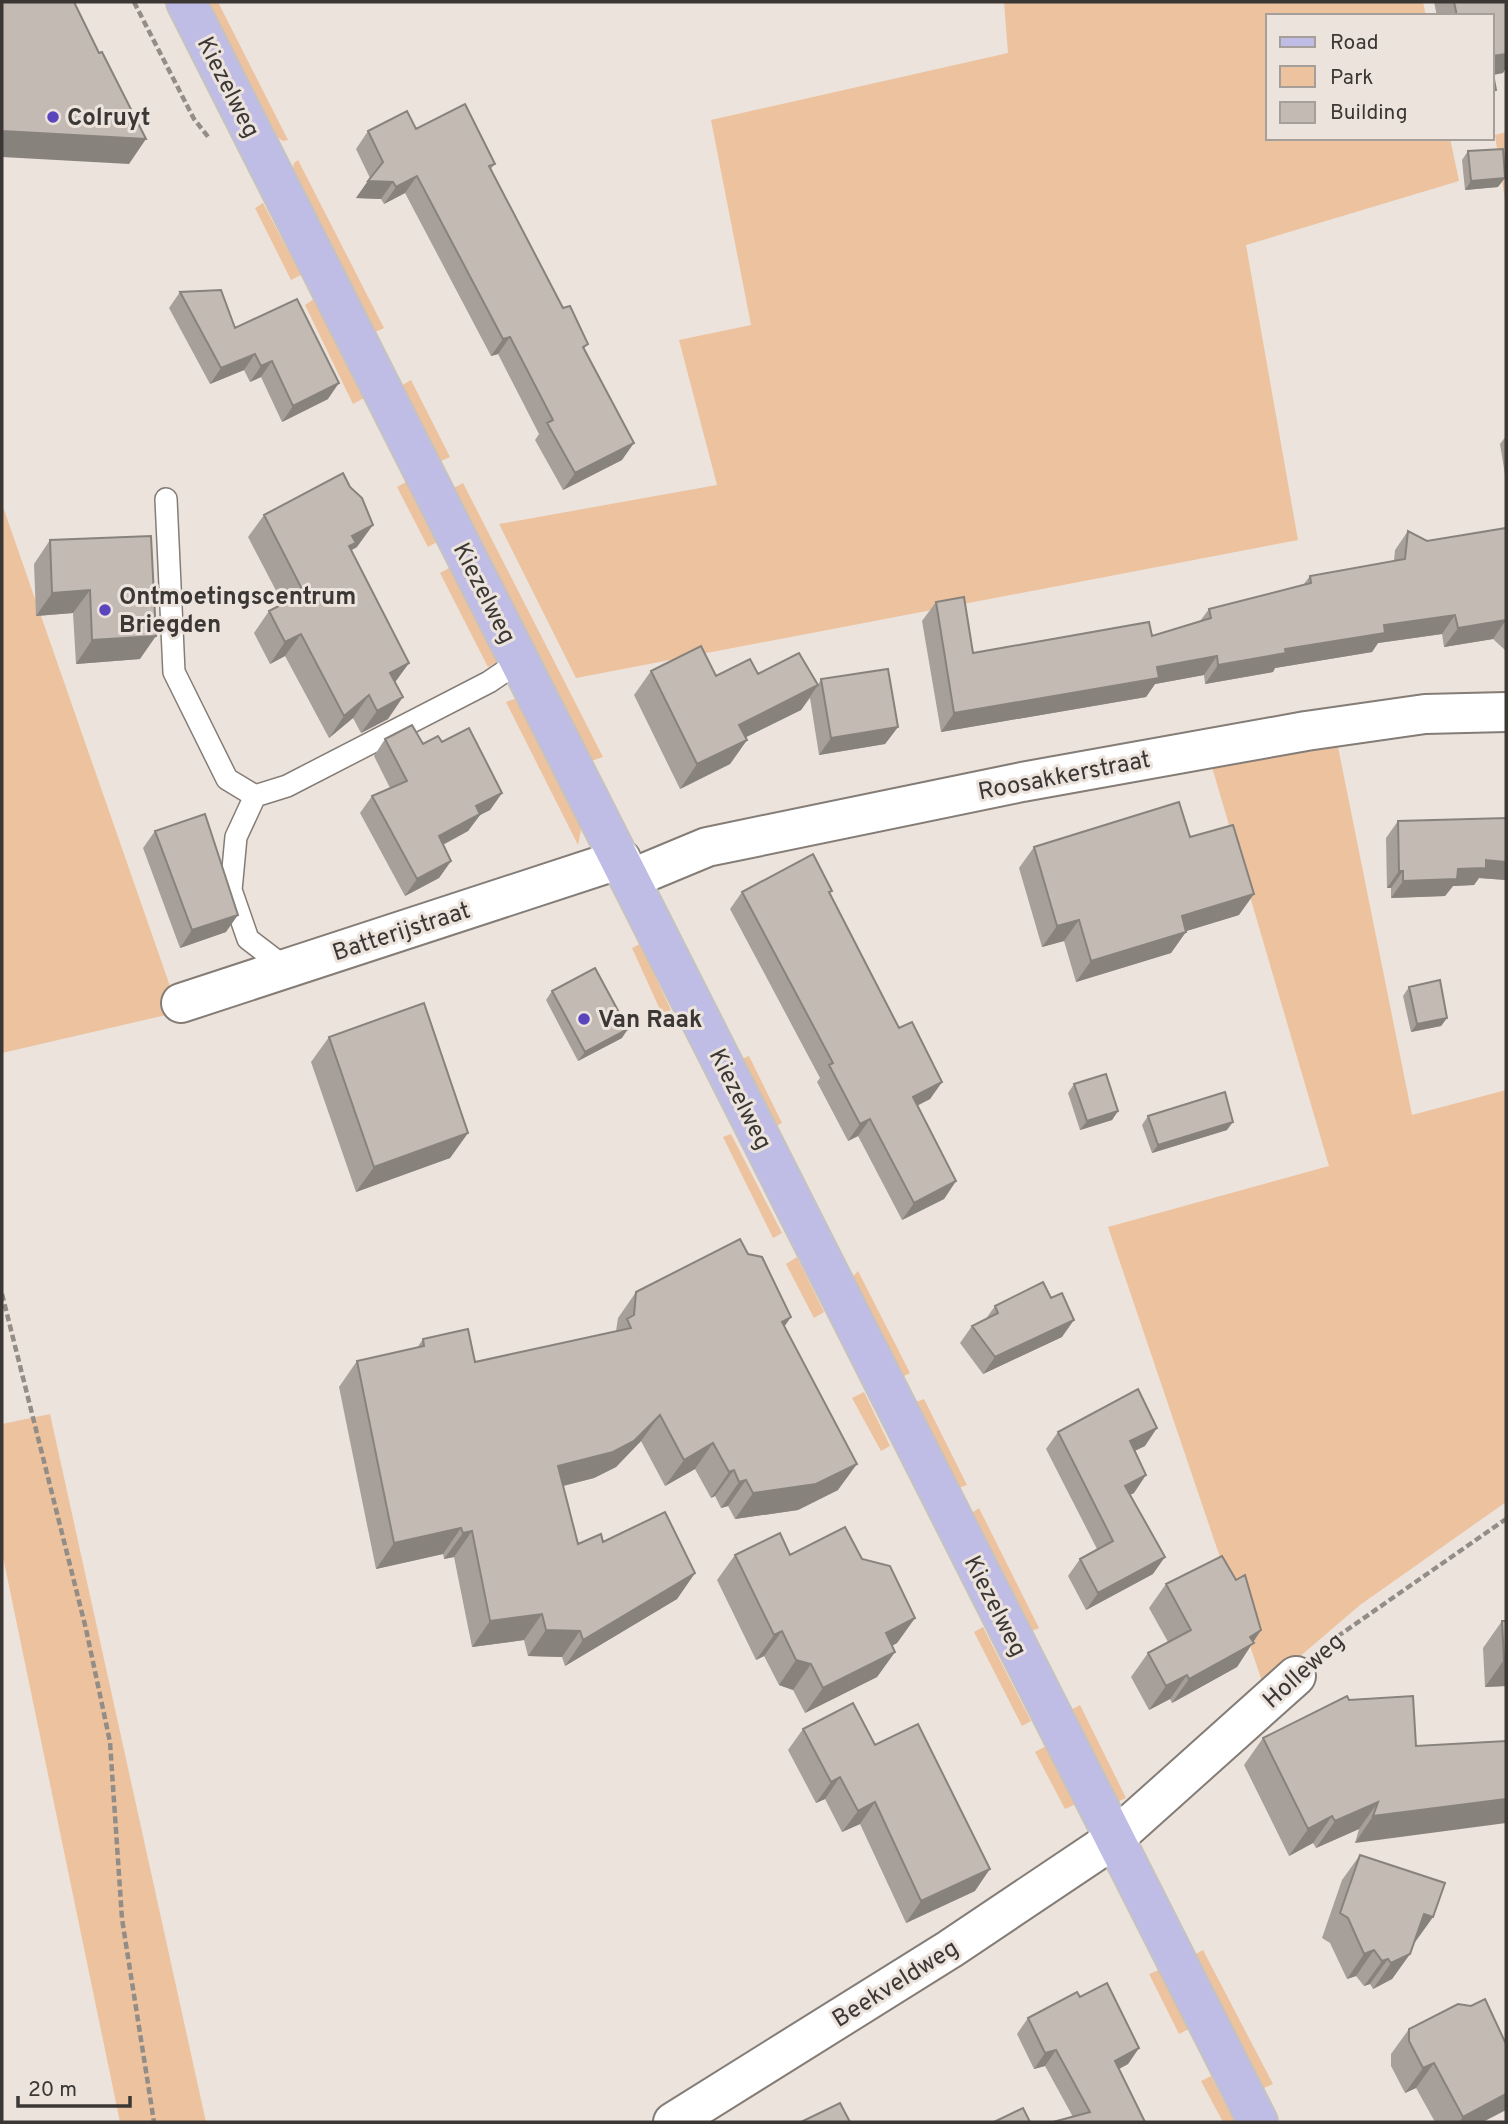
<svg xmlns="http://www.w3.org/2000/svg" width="1508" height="2124" viewBox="0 0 1508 2124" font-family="Overpass,sans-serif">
	<rect width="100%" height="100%" fill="#ece3dc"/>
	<!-- green -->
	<path fill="#edc29e" d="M203,2H218L288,140L283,141L271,133Z
		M1004,2H1423L1426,16H1268V138H1450L1459,181L1246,245L1298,540L576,678L499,524L717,485L679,340L751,325L711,120L1008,53Z
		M1506,132V207L1495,135Z
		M298,160L384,328L373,333L292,174L294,163Z
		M263,203L301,275L291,280L255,208Z
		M314,299L364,398L353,404L305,305Z
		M411,380L450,457L439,462L401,386Z
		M406,482L437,542L428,547L397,487Z
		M463,483L603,757L591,761L452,489Z
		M2,504L179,1012L2,1053Z
		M451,567L499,661L488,667L440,573Z
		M517,698L582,825L578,845L506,702Z
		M1337,742L1412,1115L1506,1090V1502L1360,1605L1264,1687L1108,1227L1329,1166L1212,767Z
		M640,944L671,1010L662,1014L632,948Z
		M749,1056L782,1123L771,1129L737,1061Z
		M731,1134L782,1233L773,1238L723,1137Z
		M797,1257L824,1312L814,1318L786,1264Z
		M858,1271L910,1373L898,1379L849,1281Z
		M864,1392L890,1446L881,1451L852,1398Z
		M924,1399L967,1485L956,1489L913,1403Z
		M50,1414L206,2122H120L2,1552V1424Z
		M979,1508L1039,1628L1029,1632L969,1515Z
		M983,1627L1031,1721L1022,1726L974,1632Z
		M1080,1705L1126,1798L1115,1803L1069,1711Z
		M1046,1746L1076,1804L1065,1809L1035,1752Z
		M1203,1950L1273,2084L1262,2089L1192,1956Z
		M1159,1970L1189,2029L1179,2034L1149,1974Z
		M1211,2076L1235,2122H1223L1201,2081Z"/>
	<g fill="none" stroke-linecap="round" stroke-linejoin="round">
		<defs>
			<path id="lane" d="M166,499L174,672L227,779L255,796L287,786L489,682L520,661
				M255,796L236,837L231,890L248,939L286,968"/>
			<path id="street" d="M630,879L707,847L1022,782L1306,731L1425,714L1506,712
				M181,1003L621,859
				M673,2122L950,1949L1114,1839L1296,1676"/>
			<path id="primary" d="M186,2L1258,2122"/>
		</defs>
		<!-- lane casing -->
		<use href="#lane" stroke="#847c76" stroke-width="24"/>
		<!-- street casing -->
		<use href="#street" stroke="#847c76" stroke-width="42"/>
		<!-- primary casing -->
		<use href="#primary" stroke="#c4c3c2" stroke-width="42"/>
		<!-- path -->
		<path stroke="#938d88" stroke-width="4.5" stroke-dasharray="7 3.5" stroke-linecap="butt" d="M134,2L194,119L209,138
			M2,1294L86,1629L110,1742L122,1919L154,2122
			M1322,1651L1338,1636L1506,1519"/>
		<!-- lane -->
		<use href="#lane" stroke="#fff" stroke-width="21"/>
		<!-- street -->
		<use href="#street" stroke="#fff" stroke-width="38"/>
		<!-- primary -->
		<use href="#primary" stroke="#bfbde6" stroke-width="38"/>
	</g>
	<!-- wall -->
	<path fill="#a7a09a" d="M1434,2H1506L1503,73L1493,75L1492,16H1437Z
		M416,129L495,164L490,170L563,308L588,344L584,349L622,460L563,490L535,440L539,434L498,354L491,356L405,193L384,204L381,199L356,198L370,178L356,149L368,131Z
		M1468,151L1498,187L1465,190L1462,160Z
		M180,292L235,328L328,399L282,422L261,377L250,382L244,370L210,384L169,308Z
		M1506,436V481L1500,444Z
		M264,515L357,547L351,550L409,663L395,682L388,719L361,733L353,718L329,738L285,656L270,664L254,633L269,611L283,604L248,537Z
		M1506,528V651L1493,639L1444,647L1442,634L1378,643L1372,652L1275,668L1273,672L1205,684L1204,675L1155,684L1146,697L941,732L922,621L936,602L973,653L1152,636L1200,621L1209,609L1303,585L1310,576L1394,561L1395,550L1408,531L1427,541Z
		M151,536L140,659L76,664L73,613L36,616L34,564L50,540Z
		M651,671L716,676L758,674L818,685L821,679L898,727L885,744L819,755L810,698L801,710L746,737L747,740L730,764L680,789L634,695Z
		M385,739L423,744L442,742L502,793L490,810L480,815L468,831L443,845L451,861L439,878L405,896L360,813L372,796L390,788L374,756Z
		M1506,818V880L1479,878L1474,885L1453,886L1445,896L1391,898V888H1387L1386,838L1398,821Z
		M155,831L226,932L180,948L143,848Z
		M1190,837L1239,915L1186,931L1171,953L1076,982L1064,941L1042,947L1019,868L1034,847Z
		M832,891L829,894L899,1028L942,1082L930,1099L917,1106L956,1181L944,1199L902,1220L858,1136L848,1141L817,1082L820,1078L730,909L742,892Z
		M1409,987L1447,1018L1441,1026L1411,1032L1403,996Z
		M552,991L622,1038L578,1061L546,1000Z
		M329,1037L468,1133L450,1158L356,1192L311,1062Z
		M1074,1084L1118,1111L1112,1120L1080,1130L1068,1093Z
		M1148,1116L1227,1130L1152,1153L1142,1125Z
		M636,1292L784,1327L838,1490L798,1510L735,1519L728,1506L721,1508L715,1496L711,1498L695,1469L665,1486L641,1441L616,1467L594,1478L563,1486L578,1544L603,1542L695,1573L677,1599L565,1666L562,1657L528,1656L524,1640L472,1647L454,1557L444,1559L443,1554L376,1569L339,1387L357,1361L417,1348L423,1339L475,1362L616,1331L618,1318Z
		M1051,1298L1062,1337L983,1374L960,1343L972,1326L985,1320L995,1306Z
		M1058,1432L1145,1446L1134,1451V1493L1130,1495L1153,1574L1086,1610L1068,1576L1080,1559L1097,1549L1046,1449Z
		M735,1555H790L862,1559L915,1618L897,1643L892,1646L895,1652L877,1677L805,1713L793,1690L779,1685L764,1656L756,1660L717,1580Z
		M1166,1584L1261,1630L1237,1667L1172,1703L1170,1699L1149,1710L1131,1677L1148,1653L1168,1642L1149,1608Z
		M1502,1621H1506V1686L1485,1687L1483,1648Z
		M1349,1700L1416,1746L1506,1741L1355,1843L1359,1829L1316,1848L1313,1843L1289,1856L1244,1765L1263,1738Z
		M803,1729L875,1745L975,1891L906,1923L860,1824L842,1832L825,1799L816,1803L788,1750Z
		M1360,1855L1433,1917L1415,1942L1414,1941L1410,1954L1392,1979L1373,1989L1370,1984L1364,1986L1356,1976L1347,1979L1330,1943L1322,1938L1342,1880Z
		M1080,1997L1139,2048L1128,2064L1119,2069L1145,2122L1073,2117L1045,2066L1034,2069L1017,2034L1028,2018Z
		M1409,2029L1483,2122H1435L1416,2088L1405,2093L1391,2066V2054Z"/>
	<!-- shaded-wall -->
	<path fill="#88827d" d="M1506,54V68L1503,73L1492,75V56Z
		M2,131L146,139L129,164L2,157Z
		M417,176L405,193L384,204L396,187Z
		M1505,178L1498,187L1465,190L1471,181Z
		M368,181L393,182L381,199L356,198Z
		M510,337L498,354L491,356L503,339Z
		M255,354L244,370L210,384L221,368Z
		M272,361L261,377L250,382L261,366Z
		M339,383L328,399L282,422L293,406Z
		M634,443L622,460L563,490L575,473Z
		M373,525L357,547L350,551L340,565L352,536Z
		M90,590L73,613L36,616L52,593Z
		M1455,615L1442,634L1378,643L1372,652L1275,668L1273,672L1205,684L1218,665L1384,625Z
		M1506,620L1493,639L1444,647L1458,628Z
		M301,634L285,656L270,664L285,642Z
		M156,636L140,659L76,664L92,640Z
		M1217,656L1204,675L1155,684L1146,697L941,732L954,713L1157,667Z
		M409,663L393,685L390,673Z
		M818,685L801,710L722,749L739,725Z
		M369,695L353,718L329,738L344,716Z
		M403,697L388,719L361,733L377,711Z
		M898,727L885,744L819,755L831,738Z
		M747,740L730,764L680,789L697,764Z
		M502,793L490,810L480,815L468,831L427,853L439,836L476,806Z
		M1486,860L1506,862V880L1479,878L1474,885L1453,886L1445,896L1391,898L1403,881L1458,869Z
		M451,861L439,878L405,896L417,879Z
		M1399,871H1403L1391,888H1387Z
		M1254,894L1239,915L1167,937L1182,916Z
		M238,915L226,932L180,948L192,930Z
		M1079,920L1064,941L1042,947L1057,926Z
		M1186,932L1171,953L1076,982L1091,961Z
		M1447,1018L1441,1026L1411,1032L1417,1024Z
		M628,1029L622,1038L578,1061L585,1052Z
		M942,1082L930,1099L900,1114L913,1097Z
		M1118,1111L1112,1120L1080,1130L1087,1121Z
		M870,1119L858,1136L848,1141L860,1124Z
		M1233,1122L1227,1130L1152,1153L1158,1145Z
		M468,1133L450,1158L356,1192L374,1167Z
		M956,1181L944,1199L902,1220L914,1203Z
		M791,1317L773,1343L782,1322Z
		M1074,1320L1062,1337L983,1374L995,1357Z
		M660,1415L641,1441L616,1467L594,1478L539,1492L558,1466Z
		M1157,1428L1145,1446L1118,1459L1130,1441Z
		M713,1443L695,1469L665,1486L684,1460Z
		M857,1464L838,1490L798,1510L735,1519L753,1493Z
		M734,1470L715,1496L711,1498L729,1472Z
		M1146,1475L1134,1493L1113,1503L1125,1486Z
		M746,1480L728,1506L721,1508L739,1482Z
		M461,1528L443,1554L376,1569L394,1543Z
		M472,1531L454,1557L444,1559L463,1533Z
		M1165,1557L1153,1574L1086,1610L1098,1593Z
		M695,1573L677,1599L565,1666L583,1640Z
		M542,1614L524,1640L472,1647L490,1621Z
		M915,1618L897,1643L868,1658L886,1633Z
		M546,1630L580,1631L562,1657L528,1656Z
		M1261,1630L1237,1667L1172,1703L1189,1679L1250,1637Z
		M782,1631L764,1656L756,1660L774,1635Z
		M895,1652L877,1677L805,1713L823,1688Z
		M796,1660L811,1664L793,1690L779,1685Z
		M1504,1660H1506V1686L1485,1687Z
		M1187,1675L1170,1699L1149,1710L1166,1686Z
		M840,1777L825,1799L816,1803L831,1782Z
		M1506,1799V1823L1355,1843L1373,1816Z
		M875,1802L860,1824L842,1832L858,1811Z
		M1378,1802L1359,1829L1316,1848L1335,1821Z
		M1332,1816L1313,1843L1289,1856L1308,1829Z
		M990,1869L975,1891L906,1923L921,1901Z
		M1424,1914L1433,1917L1415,1942L1406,1939Z
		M1374,1950L1356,1976L1347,1979L1364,1954Z
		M1410,1954L1392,1979L1373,1989L1391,1963Z
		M1388,1959L1370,1984L1364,1986L1382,1961Z
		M1139,2048L1128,2064L1104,2077L1115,2061Z
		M1056,2050L1045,2066L1034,2069L1045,2053Z
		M1434,2063L1416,2088L1405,2093L1423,2068Z
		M1506,2094V2110L1483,2122H1459L1463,2117Z"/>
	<!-- building -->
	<path fill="#c2bab3" stroke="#88827d" stroke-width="2" d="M2,2H74L99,53L102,52L146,139L2,131Z
		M1454,2H1506V54L1492,56V16H1457Z
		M1492,68L1496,90L1492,91Z
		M465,104L495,164L489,166L563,308L570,306L588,344L583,347L634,443L575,473L547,423L553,420L510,337L503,339L417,176L396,187L393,182L368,181L383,162L368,131L407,111L416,129Z
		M1503,149L1505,178L1471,181L1468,151Z
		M221,290L235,328L297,299L339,383L293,406L272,361L261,366L255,354L221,368L180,292Z
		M343,473L350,487L362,498L373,525L352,536L356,543L349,546L409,663L390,673L403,697L377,711L369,695L344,716L301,634L285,642L269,611L304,593L264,515Z
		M1506,528V620L1458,628L1455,615L1384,625L1385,633L1285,649L1286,653L1218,665L1217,656L1157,667L1159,678L954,713L936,602L964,597L973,653L1149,622L1152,636L1211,618L1209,609L1311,583L1310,576L1405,559L1408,531L1427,541Z
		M151,536L156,636L92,640L90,590L52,593L50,540Z
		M701,646L716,676L750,659L758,674L799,653L818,685L739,725L747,740L697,764L651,671Z
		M888,669L898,727L831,738L821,679Z
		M412,725L423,744L438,736L442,742L469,728L502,793L476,806L480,814L439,836L451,861L417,879L372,796L407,781L385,739Z
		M1179,802L1190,837L1233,825L1254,894L1182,916L1186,932L1091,961L1079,920L1057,926L1034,847Z
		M205,814L238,915L192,930L155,831Z
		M1506,818V862L1486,860V868L1458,869L1457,879L1403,881V871H1399L1398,821Z
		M813,854L832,891L829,892L899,1028L912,1022L942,1082L913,1097L956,1181L914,1203L870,1119L860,1124L829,1065L833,1063L742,892Z
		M595,968L628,1029L585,1052L552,991Z
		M1440,980L1447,1018L1417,1024L1409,987Z
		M424,1003L468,1133L374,1167L329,1037Z
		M1106,1074L1118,1111L1087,1121L1074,1084Z
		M1225,1092L1233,1122L1158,1145L1148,1116Z
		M740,1239L748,1254L762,1257L791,1317L782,1322L857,1464L816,1484L753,1493L746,1480L739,1482L734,1470L729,1472L713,1443L684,1460L660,1415L634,1441L613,1452L558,1466L578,1544L601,1534L603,1542L665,1512L695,1573L583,1640L580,1631L546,1630L542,1614L490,1621L472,1531L463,1533L461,1528L394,1543L357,1361L424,1346L423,1339L468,1329L475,1362L631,1328L627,1319L634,1315L636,1292Z
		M1043,1282L1051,1298L1062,1293L1074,1320L995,1357L972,1326L998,1313L995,1306Z
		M1138,1389L1157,1428L1130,1441L1146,1475L1125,1486L1165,1557L1098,1593L1080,1559L1113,1541L1058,1432Z
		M845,1527L862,1559L890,1566L915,1618L886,1633L895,1652L823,1688L811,1664L796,1660L782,1631L774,1635L735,1555L780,1533L790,1555Z
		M1222,1556L1236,1580L1245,1575L1261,1630L1250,1637L1254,1643L1189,1679L1187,1675L1166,1686L1148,1653L1191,1630L1166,1584Z
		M1502,1621H1506V1660H1504Z
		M1347,1696L1349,1700L1413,1696L1416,1746L1506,1741V1799L1373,1816L1378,1802L1335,1821L1332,1816L1308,1829L1263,1738Z
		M853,1703L875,1745L918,1724L990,1869L921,1901L875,1802L858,1811L840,1777L831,1782L803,1729Z
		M1360,1855L1445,1883L1433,1917L1424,1914L1410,1954L1391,1963L1388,1959L1382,1961L1374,1950L1364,1954L1348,1918L1340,1913Z
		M1107,1983L1139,2048L1115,2061L1145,2122H1053L1090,2112L1056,2050L1045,2053L1028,2018L1077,1992L1080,1997Z
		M1485,1999L1506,2044V2094L1463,2117L1434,2063L1423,2068L1409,2041V2029L1458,2004L1471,2006Z
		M840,2103L850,2122H801Z
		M1023,2108L1030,2122H994Z"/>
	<!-- markers -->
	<g fill="#5a45bd" stroke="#ece3dc" stroke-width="2.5">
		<circle cx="53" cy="117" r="7"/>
		<circle cx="105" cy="610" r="7"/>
		<circle cx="584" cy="1019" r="7"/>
	</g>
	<g text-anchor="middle" stroke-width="6" stroke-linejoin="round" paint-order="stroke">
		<!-- street labels -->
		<g font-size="24" fill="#3a3734" stroke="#ece3dc">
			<text transform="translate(229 87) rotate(63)" y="8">Kiezelweg</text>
			<text transform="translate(485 593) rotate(63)" y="8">Kiezelweg</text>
			<text transform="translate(1064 775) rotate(-11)" y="8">Roosakkerstraat</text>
			<text transform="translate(401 931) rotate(-18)" y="8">Batterijstraat</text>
			<text transform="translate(741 1099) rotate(63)" y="8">Kiezelweg</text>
			<text transform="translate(996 1606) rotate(63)" y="8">Kiezelweg</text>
			<text transform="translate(1303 1670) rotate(-42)" y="8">Holleweg</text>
			<text transform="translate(895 1983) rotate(-32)" y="8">Beekveldweg</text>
		</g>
		<!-- poi labels -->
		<g font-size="24" font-weight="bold" fill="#3a3734" stroke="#ece3dc" text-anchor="start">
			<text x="67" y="125">Colruyt</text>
			<text x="119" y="604">Ontmoetingscentrum<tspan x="119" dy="28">Briegden</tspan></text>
			<text x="598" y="1027">Van Raak</text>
		</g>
	</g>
	<!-- border -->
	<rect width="1508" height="2124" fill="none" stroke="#3a3734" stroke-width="7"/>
	<!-- legend -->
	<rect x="1266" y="14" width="228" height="126" fill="#ece3dc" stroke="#a59e99" stroke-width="2"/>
	<rect x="1280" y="37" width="35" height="10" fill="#bfbde6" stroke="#a59e99" stroke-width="2"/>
	<text x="1330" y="49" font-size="21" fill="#3a3734">Road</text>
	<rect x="1280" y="66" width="35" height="21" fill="#edc29e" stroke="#a59e99" stroke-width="2"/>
	<text x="1330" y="84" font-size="21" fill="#3a3734">Park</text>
	<rect x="1280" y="102" width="35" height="21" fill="#c2bab3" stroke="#a59e99" stroke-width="2"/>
	<text x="1330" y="119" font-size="21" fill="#3a3734">Building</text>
	<!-- scale -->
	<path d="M18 2096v10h112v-10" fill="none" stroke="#3a3734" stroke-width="3.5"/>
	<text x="28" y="2096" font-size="21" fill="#3a3734" stroke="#ece3dc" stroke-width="5" paint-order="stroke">20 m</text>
</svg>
